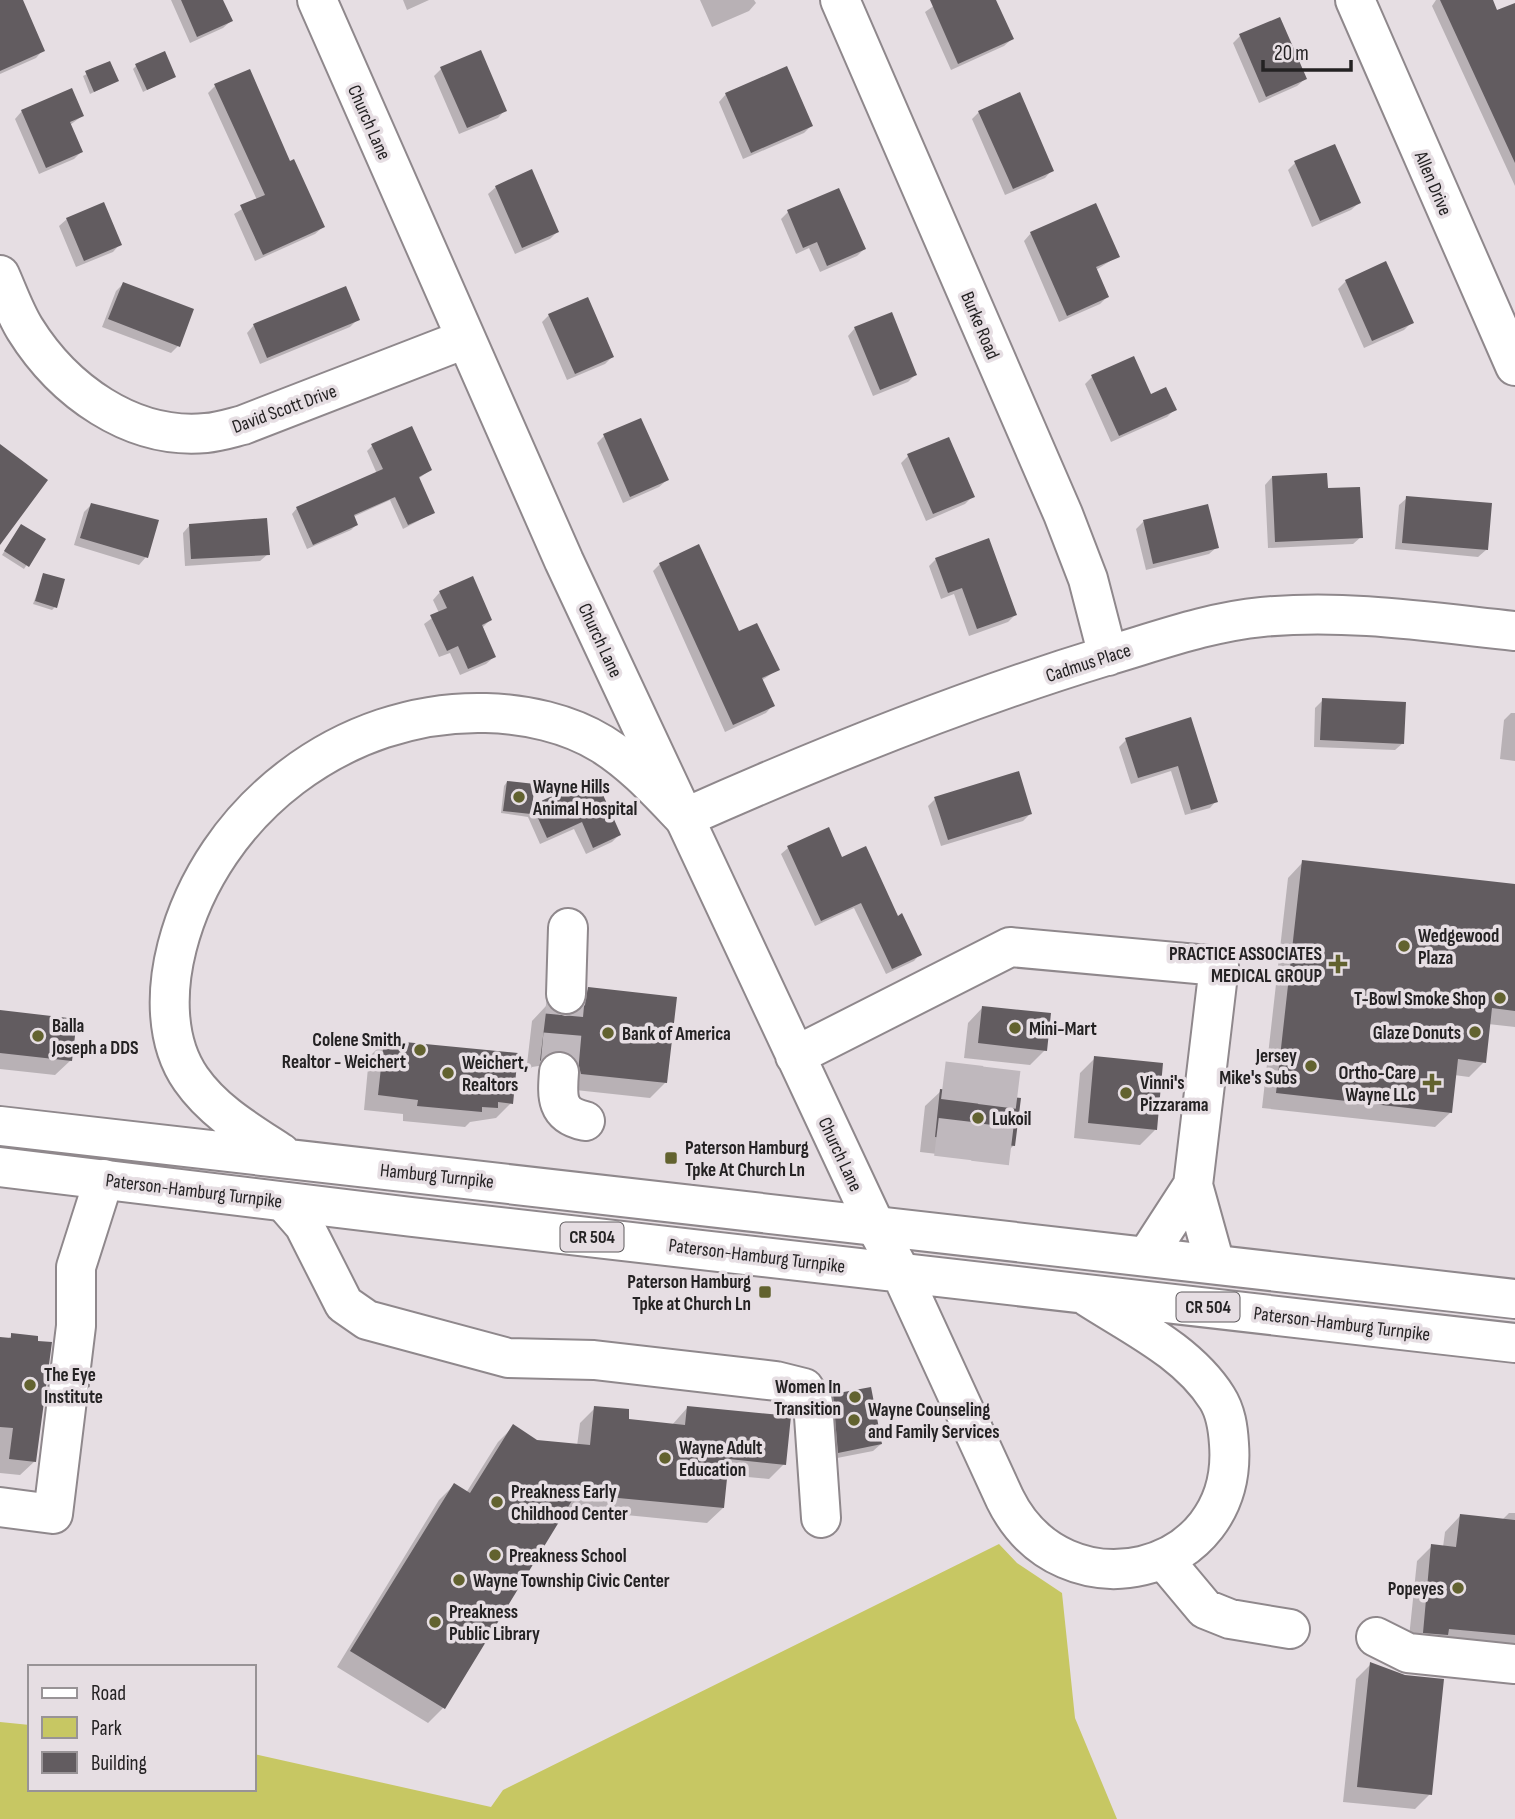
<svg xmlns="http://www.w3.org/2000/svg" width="1515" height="1819" viewBox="0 0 1515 1819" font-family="'Sofia Sans Condensed',sans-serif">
	<rect width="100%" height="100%" fill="#e6dee3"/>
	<!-- green -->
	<path fill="#c7c763" d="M999,1544L1017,1563L1062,1593L1075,1718L1117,1819H0V1722L30,1725V1789H254V1754L491,1807L503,1790Z"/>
	<!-- shadow -->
	<path fill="#0003" d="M0,0H21L43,50L36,58L0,74Z
		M171,0H222L231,21L223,28L190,43Z
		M403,0H429L407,10Z
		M700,0H754L756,3L749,11L712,27Z
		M942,0H994L1012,39L1004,46L951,70L925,12Z
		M1436,0H1491L1496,13L1515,5V186L1432,6Z
		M1240,36L1305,79L1297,86L1259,103L1233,43Z
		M109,63L117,81L90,94L83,76Z
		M136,66L174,76L143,92L133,69Z
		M441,69L505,110L498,118L459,134L434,76Z
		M215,86L323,227L315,234L255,261L234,214L257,200L208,93Z
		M726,94L811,126L804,133L743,159L719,102Z
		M22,111L82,116L70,125L81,152L74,159L39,174L15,119Z
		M979,112L1052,170L1045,178L1005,195L972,119Z
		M1295,163L1359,203L1351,210L1312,227L1288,170Z
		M496,187L557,232L550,239L515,254L488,194Z
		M788,212L864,249L857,256L820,272L809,248L796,254L781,219Z
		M67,219L120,244L113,252L76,267L59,226Z
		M1031,233L1118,256L1096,270L1107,297L1100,304L1059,322L1024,241Z
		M1346,281L1411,323L1404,330L1364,348L1338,289Z
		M123,284L178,346L171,353L102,327L116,291Z
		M549,315L612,357L605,364L567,380L542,322Z
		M358,319L350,327L260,364L247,333L254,325Z
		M855,328L915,375L908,382L873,396L848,336Z
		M1092,377L1150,396L1174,410L1167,417L1111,442L1085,384Z
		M604,436L667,480L659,487L623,503L597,443Z
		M372,446L430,470L418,479L433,513L403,529L390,500L353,517L356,525L351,530L307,549L292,514L297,508L377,474L367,451Z
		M908,456L973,496L965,504L926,521L901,463Z
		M1272,477L1326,490L1361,537L1353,544L1268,548L1265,485Z
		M1407,498L1486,550L1478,557L1395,549L1399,505Z
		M91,505L146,557L139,565L74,545L84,512Z
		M1143,522L1217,547L1209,554L1146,570L1136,529Z
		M190,525L268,554L260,561L185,566L183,533Z
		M18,530L43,540L24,569L2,555Z
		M936,559L1015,615L1008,622L969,636L954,594L941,599L929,566Z
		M660,564L777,670L761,681L773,705L766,713L725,732L653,571Z
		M44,575L55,607L52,610L33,604Z
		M440,592L490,620L483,627L494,657L486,664L460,675L450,653L439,657L424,624L439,613L433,600Z
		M1323,700L1403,743L1395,750L1314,747L1315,708Z
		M1511,713H1515V761L1500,759L1504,720Z
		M1190,720L1216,801L1210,808L1185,815L1171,771L1131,784L1119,747L1126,740Z
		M594,779L619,835L612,842L586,854L574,829L540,844L528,817L501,813L504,786L507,782L530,810Z
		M935,799L1030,814L1023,821L941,846L928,806Z
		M828,830L841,859L897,918L920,954L914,961L886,974L854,908L815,926L781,854L788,848Z
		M1303,862L1515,886V1027L1488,1024L1484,1062L1469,1077L1454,1075L1451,1112L1435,1127L1262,1108L1288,878Z
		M589,989L666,1082L650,1098L566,1089L545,1065L532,1067L526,1073L532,1021L546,1006L554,1014L571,1016L573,1004Z
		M983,1007L1045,1050L1030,1065L964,1058L968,1023Z
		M0,1012L71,1060L55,1075L0,1069Z
		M385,1041L511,1103L496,1118L470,1122L465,1127L403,1121V1114L364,1110L369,1057Z
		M1095,1058L1155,1130L1140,1145L1074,1138L1080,1073Z
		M941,1091L1014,1145L998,1161L920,1152L925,1106Z
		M12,1335L35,1461L20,1475L0,1473V1339L7,1340Z
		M834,1396L881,1444L873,1451L832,1459L826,1403Z
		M595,1408L627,1421L672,1425L687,1408L784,1464L769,1479L726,1475L723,1508L707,1523L565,1509L443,1708L428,1723L337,1667L439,1500L454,1485L466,1493L498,1442L513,1427L537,1442L577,1446L580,1423Z
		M1509,1513H1515V1650L1408,1647L1417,1561L1432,1546L1443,1547L1445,1532L1460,1516L1502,1520Z
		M1371,1664L1430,1794L1415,1809L1343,1802L1356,1679Z"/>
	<!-- building -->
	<path fill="#625c60" d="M0,0H23L45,51L0,71Z
		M181,0H223L233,21L197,37Z
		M930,0H996L1014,39L958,64Z
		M1440,0H1493L1497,10L1515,3V163Z
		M1280,17L1307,79L1266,97L1239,34Z
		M481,50L507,111L467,128L440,67Z
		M165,51L176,77L147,90L135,64Z
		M110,61L119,81L94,92L85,71Z
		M787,66L813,126L751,153L725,93Z
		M250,69L290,161L294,159L325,227L263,255L240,205L265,195L214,84Z
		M72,88L84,116L70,122L83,152L46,168L21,110Z
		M1020,92L1054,171L1013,189L978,111Z
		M1335,144L1361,203L1320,221L1294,161Z
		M532,169L559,232L522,248L495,186Z
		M839,188L866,249L827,266L817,242L803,248L787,210Z
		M104,202L122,245L84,261L66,218Z
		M1096,203L1120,257L1096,267L1109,297L1067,316L1030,232Z
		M1386,261L1414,323L1372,341L1345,280Z
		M123,282L194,309L180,347L108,319Z
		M346,286L360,320L267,358L253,324Z
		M588,297L614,357L575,374L548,314Z
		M892,312L917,375L880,390L854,327Z
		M1134,356L1151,394L1166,387L1177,410L1119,436L1091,375Z
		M641,418L669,480L630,497L603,434Z
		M412,426L432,470L419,477L435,513L408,525L395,497L354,515L358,525L313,545L296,507L383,469L371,444Z
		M949,437L975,497L933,514L907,454Z
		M0,444L48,480L0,545Z
		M1327,473L1328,488L1360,487L1363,538L1275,542L1272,476Z
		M1406,496L1492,503L1488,550L1402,543Z
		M91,503L159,520L148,558L80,538Z
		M1208,504L1219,548L1153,564L1143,520Z
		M267,518L270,555L191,559L189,524Z
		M21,524L46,539L29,567L4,551Z
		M989,538L1017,615L977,629L962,588L948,593L935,558Z
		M699,544L739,631L757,623L780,670L762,678L775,706L733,725L659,563Z
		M43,573L65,579L57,608L35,601Z
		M473,576L492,620L482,625L496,657L468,669L458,646L447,651L430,615L447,608L439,591Z
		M1322,698L1406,702L1404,744L1320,740Z
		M1191,717L1218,802L1191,810L1178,766L1138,778L1125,738Z
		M1019,771L1032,814L948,840L934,797Z
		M595,777L621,835L593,848L582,822L547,838L532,805Z
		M507,781L535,784L531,814L503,811Z
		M829,827L842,857L866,846L898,916L902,913L922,955L892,969L861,903L821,921L787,846Z
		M1302,860L1515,884V1011L1492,1008L1486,1063L1458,1059L1452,1113L1276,1093Z
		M588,987L677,997L667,1083L581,1074L578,1062L571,1054L561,1050L549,1053L540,1061L547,1004L555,1013L565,1016L576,1014L585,1005Z
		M982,1006L1051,1013L1047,1051L978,1043Z
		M0,1010L77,1019L72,1061L0,1053Z
		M384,1040L518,1053L513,1104L498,1102V1108L482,1107V1112L417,1106L418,1100L378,1095Z
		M1094,1056L1163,1063L1157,1130L1088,1123Z
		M940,1089L1021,1098L1015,1146L935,1137Z
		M11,1333L38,1336V1341L52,1342L36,1462L9,1459L13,1428L0,1427V1337L11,1338Z
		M871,1387L882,1444L838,1453L833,1394Z
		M594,1406L629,1409V1419L685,1425L687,1406L791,1416L786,1465L729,1459L724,1508L576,1494L445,1709L350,1651L454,1483L470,1493L513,1424L537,1440L590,1445Z
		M1460,1514L1515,1520V1635L1449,1629L1448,1635L1423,1633L1431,1544L1456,1547Z
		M1370,1662L1405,1675L1444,1679L1432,1795L1357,1787Z"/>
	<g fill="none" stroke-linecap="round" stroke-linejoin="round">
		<!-- minor-tunnel -->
		<path stroke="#bfb8bd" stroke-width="38" stroke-dasharray="38 19" stroke-linecap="butt" d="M559,1072L566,994
			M953,1158L965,1060
			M990,1163L1002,1065"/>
		<defs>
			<path id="minor" d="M317,0L564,561L875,1225L901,1273
				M840,0L1063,514L1088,579L1108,656
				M1355,0L1515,366
				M0,275C8,293 15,313 25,329C63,390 131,440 206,433C219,432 231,428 243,425L465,339
				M684,818C821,757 959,701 1103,657C1155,642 1208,622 1262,617C1347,609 1430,622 1515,631
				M566,994L568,928
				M795,1056L1010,947L1219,966L1193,1185
				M559,1072C557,1097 556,1115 585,1121
				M284,1202L304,1225L344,1304L367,1320L508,1358L594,1360L776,1381L804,1388L813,1402L821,1518
				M1147,1256L1193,1185L1215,1264
				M0,1507L53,1514L76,1326V1267L104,1179
				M1164,1560L1205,1609L1230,1619L1290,1629
				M1376,1637L1408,1653L1515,1664"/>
			<path id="major" d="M0,1126L1515,1299
				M281,1153C249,1132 214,1112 191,1079C165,1042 166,990 177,947C212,810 344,709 486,713C525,714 568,723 602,744C634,764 658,791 684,818
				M0,1167L412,1217L1515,1343
				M901,1273L1005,1499C1063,1617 1239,1577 1229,1444C1228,1428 1226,1412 1217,1398C1188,1352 1133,1326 1088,1297"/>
		</defs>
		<!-- minor casing -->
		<use href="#minor" stroke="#8f888c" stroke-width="42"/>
		<!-- major casing -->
		<use href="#major" stroke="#8f888c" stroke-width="42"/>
		<!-- minor -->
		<use href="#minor" stroke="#fff" stroke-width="38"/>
		<!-- major -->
		<use href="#major" stroke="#fff" stroke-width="38"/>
	</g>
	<!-- markers -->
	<g fill="#62622f" stroke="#e6dee3" stroke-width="2.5">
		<circle cx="519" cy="797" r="7"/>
		<circle cx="1404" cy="946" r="7"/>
		<path d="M1334.5 953.5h7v7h7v7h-7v7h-7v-7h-7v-7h7z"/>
		<circle cx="1500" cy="998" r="7"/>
		<circle cx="1015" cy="1028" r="7"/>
		<circle cx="1475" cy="1032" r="7"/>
		<circle cx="608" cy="1033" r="7"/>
		<circle cx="38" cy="1036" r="7"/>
		<circle cx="420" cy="1050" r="7"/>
		<circle cx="1311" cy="1066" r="7"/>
		<circle cx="448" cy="1073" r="7"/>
		<path d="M1428.5 1072.5h7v7h7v7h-7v7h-7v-7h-7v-7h7z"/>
		<circle cx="1126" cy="1093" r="7"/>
		<circle cx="978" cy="1118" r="7"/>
		<rect x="664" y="1151" width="14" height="14" rx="3.5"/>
		<rect x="758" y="1285" width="14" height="14" rx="3.5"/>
		<circle cx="30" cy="1385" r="7"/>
		<circle cx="855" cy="1397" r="7"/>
		<circle cx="854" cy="1420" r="7"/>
		<circle cx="665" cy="1458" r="7"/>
		<circle cx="497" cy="1502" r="7"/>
		<circle cx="495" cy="1555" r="7"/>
		<circle cx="459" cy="1580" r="7"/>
		<circle cx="1458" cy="1588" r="7"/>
		<circle cx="435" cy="1622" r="7"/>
	</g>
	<g text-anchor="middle" stroke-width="7" stroke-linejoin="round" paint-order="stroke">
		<!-- shield labels -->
		<g fill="#e6dee3" stroke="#5e5a5d" stroke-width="2">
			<rect x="560.5" y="1222.5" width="63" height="29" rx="5"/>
			<rect x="1176.5" y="1292.5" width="63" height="29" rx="5"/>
		</g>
		<g font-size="18" font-weight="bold" fill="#242223">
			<text x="592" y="1243">CR 504</text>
			<text x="1208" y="1313">CR 504</text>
		</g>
		<!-- street labels -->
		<g font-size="19" fill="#242223" stroke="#e6dee3">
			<text transform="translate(370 122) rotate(66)" y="7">Church Lane</text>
			<text transform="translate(1434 183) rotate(67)" y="7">Allen Drive</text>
			<text transform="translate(981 325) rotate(67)" y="7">Burke Road</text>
			<text transform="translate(284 408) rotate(-20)" y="7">David Scott Drive</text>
			<text transform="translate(601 640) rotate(65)" y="7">Church Lane</text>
			<text transform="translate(1088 662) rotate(-18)" y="7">Cadmus Place</text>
			<text transform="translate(841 1154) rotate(65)" y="7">Church Lane</text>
			<text transform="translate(437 1175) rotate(6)" y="7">Hamburg Turnpike</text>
			<text transform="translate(194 1190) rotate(7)" y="7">Paterson-Hamburg Turnpike</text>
			<text transform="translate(757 1255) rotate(7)" y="7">Paterson-Hamburg Turnpike</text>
			<text transform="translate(1342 1323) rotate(7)" y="7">Paterson-Hamburg Turnpike</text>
		</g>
		<!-- poi labels -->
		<g font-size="19" font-weight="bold" fill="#242223" stroke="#e6dee3" text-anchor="start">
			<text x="533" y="793">Wayne Hills<tspan x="533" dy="22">Animal Hospital</tspan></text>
			<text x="1418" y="942">Wedgewood<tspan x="1418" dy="22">Plaza</tspan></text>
			<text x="1322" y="960" text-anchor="end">PRACTICE ASSOCIATES<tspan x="1322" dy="22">MEDICAL GROUP</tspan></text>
			<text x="1486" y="1005" text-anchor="end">T-Bowl Smoke Shop</text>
			<text x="52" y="1032">Balla<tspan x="52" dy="22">Joseph a DDS</tspan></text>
			<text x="1029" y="1035">Mini-Mart</text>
			<text x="1461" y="1039" text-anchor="end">Glaze Donuts</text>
			<text x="622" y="1040">Bank of America</text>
			<text x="406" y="1046" text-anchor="end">Colene Smith,<tspan x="406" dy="22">Realtor - Weichert</tspan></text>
			<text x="1297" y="1062" text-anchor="end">Jersey<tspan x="1297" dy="22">Mike's Subs</tspan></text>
			<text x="462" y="1069">Weichert,<tspan x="462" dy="22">Realtors</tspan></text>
			<text x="1416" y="1079" text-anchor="end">Ortho-Care<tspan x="1416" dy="22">Wayne LLc</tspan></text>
			<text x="1140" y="1089">Vinni's<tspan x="1140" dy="22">Pizzarama</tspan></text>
			<text x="992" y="1125">Lukoil</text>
			<text x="685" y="1154">Paterson Hamburg<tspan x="685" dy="22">Tpke At Church Ln</tspan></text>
			<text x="751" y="1288" text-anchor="end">Paterson Hamburg<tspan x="751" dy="22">Tpke at Church Ln</tspan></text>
			<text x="44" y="1381">The Eye<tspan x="44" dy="22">Institute</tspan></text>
			<text x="841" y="1393" text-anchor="end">Women In<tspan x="841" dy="22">Transition</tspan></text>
			<text x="868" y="1416">Wayne Counseling<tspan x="868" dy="22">and Family Services</tspan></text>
			<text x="679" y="1454">Wayne Adult<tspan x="679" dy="22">Education</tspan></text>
			<text x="511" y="1498">Preakness Early<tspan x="511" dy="22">Childhood Center</tspan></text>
			<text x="509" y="1562">Preakness School</text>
			<text x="473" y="1587">Wayne Township Civic Center</text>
			<text x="1444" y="1595" text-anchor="end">Popeyes</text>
			<text x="449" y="1618">Preakness<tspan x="449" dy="22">Public Library</tspan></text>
		</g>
	</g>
	<!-- legend -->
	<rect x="28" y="1665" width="228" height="126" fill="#e6dee3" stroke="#989396" stroke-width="2"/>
	<rect x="42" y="1688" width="35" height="10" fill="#ffffff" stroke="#989396" stroke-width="2"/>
	<text x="91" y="1700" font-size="21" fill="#242223">Road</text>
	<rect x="42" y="1717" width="35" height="21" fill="#c7c763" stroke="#989396" stroke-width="2"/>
	<text x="91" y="1735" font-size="21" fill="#242223">Park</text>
	<rect x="42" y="1752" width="35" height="21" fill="#625c60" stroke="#989396" stroke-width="2"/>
	<text x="91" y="1770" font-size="21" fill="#242223">Building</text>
	<!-- scale -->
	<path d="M1263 60v10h88v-10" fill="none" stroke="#242223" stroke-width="3.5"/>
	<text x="1274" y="60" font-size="21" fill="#242223" stroke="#e6dee3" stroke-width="5" paint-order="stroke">20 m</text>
</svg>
